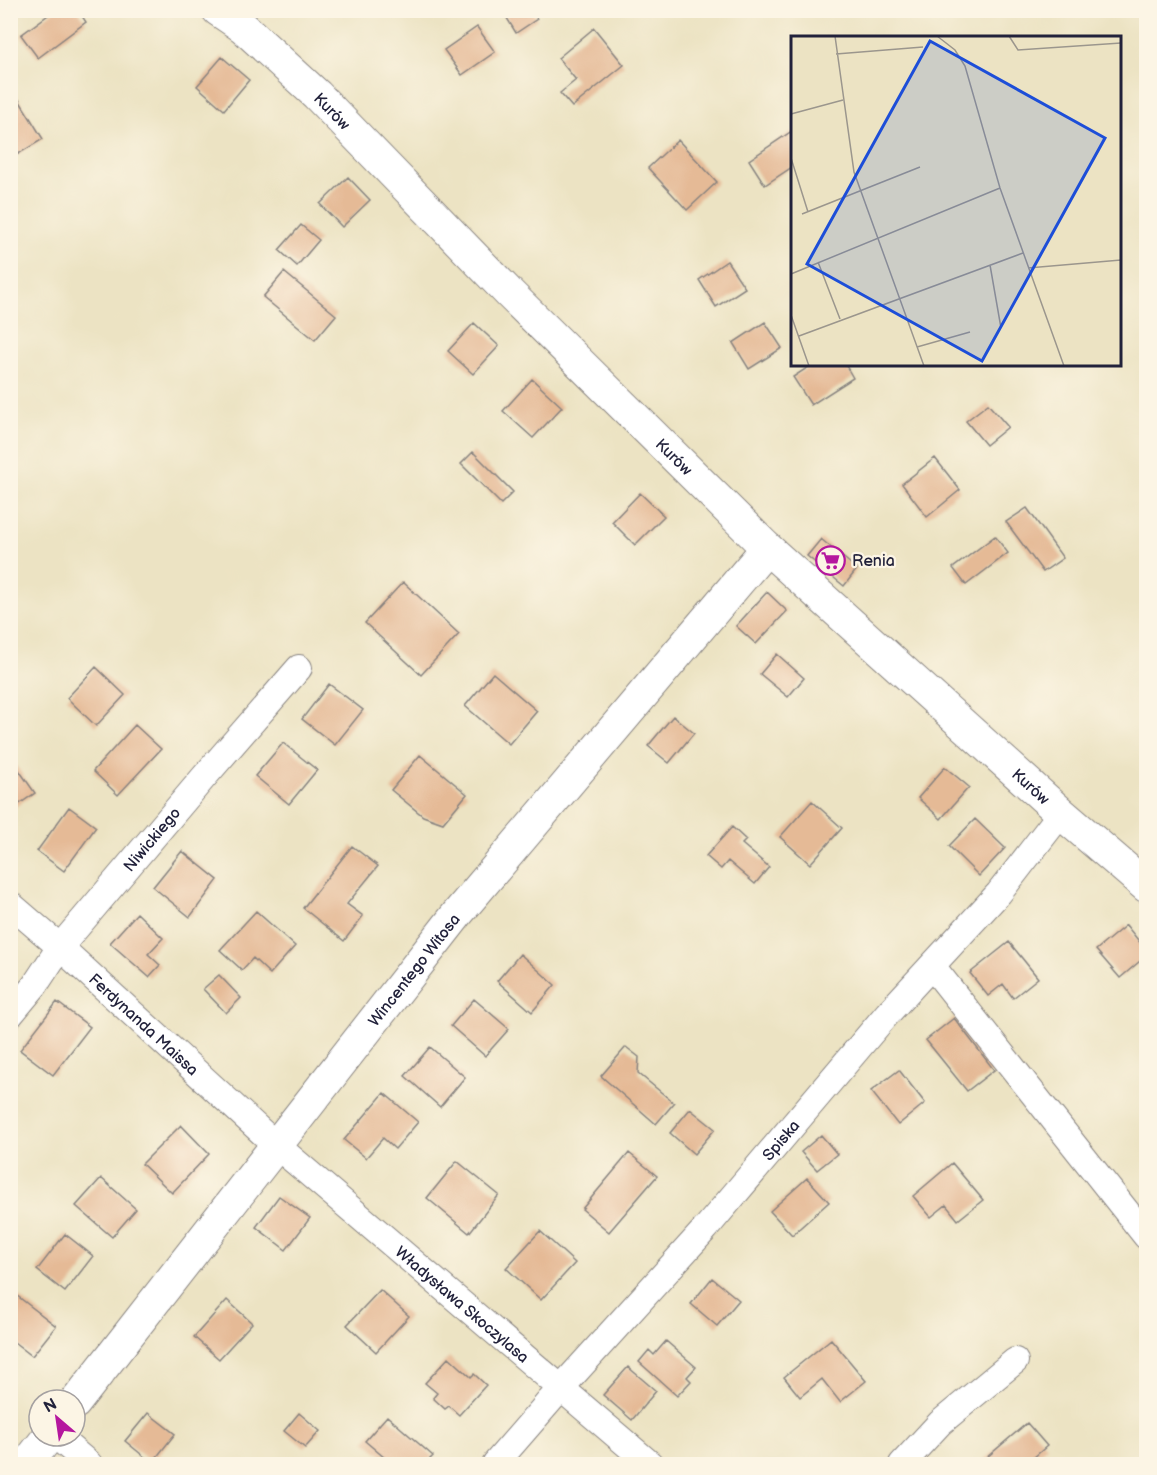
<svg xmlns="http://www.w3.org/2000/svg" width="1157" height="1475" viewBox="0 0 1157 1475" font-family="'Balsamiq Sans',sans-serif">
	<rect width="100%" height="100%" fill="#fcf5e5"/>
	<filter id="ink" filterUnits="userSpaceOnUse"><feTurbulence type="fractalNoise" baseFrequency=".0167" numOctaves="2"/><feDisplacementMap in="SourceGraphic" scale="12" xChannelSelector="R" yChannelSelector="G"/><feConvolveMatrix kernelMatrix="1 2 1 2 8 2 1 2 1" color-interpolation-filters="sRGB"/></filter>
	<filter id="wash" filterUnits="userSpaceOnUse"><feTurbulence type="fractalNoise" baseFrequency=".008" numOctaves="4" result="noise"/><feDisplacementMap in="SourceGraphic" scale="24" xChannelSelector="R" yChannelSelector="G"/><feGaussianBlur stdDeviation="1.35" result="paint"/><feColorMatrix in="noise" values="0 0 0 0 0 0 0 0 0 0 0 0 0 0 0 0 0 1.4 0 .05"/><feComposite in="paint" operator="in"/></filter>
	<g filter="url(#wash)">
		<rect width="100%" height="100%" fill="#ece3c3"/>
		<g id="blocks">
			<!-- building -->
			<path fill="#e5ba96" d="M55,10H78L86,22L38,58L21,35Z
				M502,10H532L537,19L516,33Z
				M477,27L495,52L462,75L444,50Z
				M594,28L624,65L572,107L560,93L576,80L558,58Z
				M222,57L249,80L224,110L197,86Z
				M16,95L43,139L10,159V98Z
				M792,131V167L765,185L749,160Z
				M678,140L717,182L687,210L648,168Z
				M348,177L370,200L342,227L320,204Z
				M301,225L319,240L297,266L279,250Z
				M727,261L745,288L716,307L699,280Z
				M284,272L336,315L315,340L263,297Z
				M765,322L782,348L749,369L733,343Z
				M474,323L499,346L473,374L448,351Z
				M813,364H845L853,378L811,405L793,377Z
				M532,379L562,407L533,438L503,411Z
				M988,404L1008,427L986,445L966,421Z
				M473,452L513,492L501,504L461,464Z
				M935,458L960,490L927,517L902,484Z
				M640,493L664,516L635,545L612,522Z
				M1027,508L1063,558L1043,572L1006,522Z
				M995,536L1008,553L966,585L953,568Z
				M821,539L857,569L844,586L807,556Z
				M403,582L459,634L421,675L365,623Z
				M767,592L787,611L756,644L736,626Z
				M777,654L804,678L788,697L760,674Z
				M96,667L125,695L96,726L67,698Z
				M493,673L537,711L509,744L465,706Z
				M329,684L363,710L335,745L302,719Z
				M673,716L694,733L669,763L648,746Z
				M135,725L161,749L118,795L93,771Z
				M283,743L317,770L289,804L255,776Z
				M420,755L467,794L443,823L423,816L391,790Z
				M14,763L35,793L15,807L10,800V766Z
				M945,767L969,787L941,819L918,798Z
				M812,801L842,828L810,864L780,837Z
				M69,807L96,827L64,871L37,851Z
				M975,819L1005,848L979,876L949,846Z
				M732,827L746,840L742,844L769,867L755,884L728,861L721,869L706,856Z
				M352,846L378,866L347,904L363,916L344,941L303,908Z
				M182,851L218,880L190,917L153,887Z
				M256,911L295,946L270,974L253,958L242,970L220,950Z
				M137,913L163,938L148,954L160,965L149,977L110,943Z
				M1126,925L1146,950V956L1120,978L1096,950Z
				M1009,942L1038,978L1013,998L1003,984L988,996L970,973Z
				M520,954L555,985L532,1012L497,981Z
				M219,975L241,998L226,1013L203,989Z
				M474,999L509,1029L485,1056L451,1026Z
				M57,1002L90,1027L53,1075L20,1050Z
				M954,1018L994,1070L967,1091L926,1040Z
				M430,1047L465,1077L440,1107L405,1076Z
				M626,1047L639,1057L638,1073L674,1103L656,1124L601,1076Z
				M899,1070L925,1103L898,1125L871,1091Z
				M384,1093L418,1122L395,1149L383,1138L366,1158L344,1140Z
				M690,1109L715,1129L694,1154L670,1133Z
				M181,1125L209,1154L172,1193L142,1164Z
				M821,1135L837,1154L817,1170L801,1152Z
				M629,1153L657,1176L609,1232L582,1209Z
				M457,1161L499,1195L469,1233L427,1198Z
				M952,1163L983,1200L958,1220L946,1205L931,1217L913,1196Z
				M101,1178L136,1209L112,1237L76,1206Z
				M807,1178L829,1202L792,1235L770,1211Z
				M279,1196L310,1218L286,1250L256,1227Z
				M540,1231L575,1263L541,1300L506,1268Z
				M65,1234L93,1256L65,1292L37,1270Z
				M712,1278L739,1300L717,1326L691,1304Z
				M380,1290L409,1316L376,1352L347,1325Z
				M16,1295L56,1326L32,1356L10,1339V1302Z
				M227,1300L252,1323L219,1359L194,1337Z
				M831,1339L866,1381L840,1402L822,1379L800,1397L784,1377Z
				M666,1341L696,1367L687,1377L691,1381L677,1396L639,1362L649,1350L654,1355Z
				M449,1357L471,1377L474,1374L486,1385L459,1415L449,1406L445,1409L433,1398L437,1393L425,1383Z
				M628,1367L656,1391L632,1420L603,1395Z
				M148,1413L175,1434L152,1463L125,1441Z
				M299,1413L320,1431L305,1448L284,1431Z
				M387,1416L433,1456L425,1464H392L365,1441Z
				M1027,1423L1047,1446L1026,1464H979Z"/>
		</g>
	</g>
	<g filter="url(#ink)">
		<use href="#blocks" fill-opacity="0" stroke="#87827f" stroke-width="1.5"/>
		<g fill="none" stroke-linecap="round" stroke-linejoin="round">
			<defs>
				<g id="minor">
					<path id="s1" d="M10,904L60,947L277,1146L650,1464"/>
					<path d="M932,966L1146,1236"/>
					<path id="s2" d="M10,1015L35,985L60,947L204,777L299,668"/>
					<path d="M56,1436L89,1464"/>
					<path id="s3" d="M495,1464L561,1388L706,1228L888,1013L999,893L1061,813"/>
					<path d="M902,1464L940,1423L1015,1361"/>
				</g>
				<g id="tertiary">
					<path id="s4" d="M218,10L243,27L317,95L510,294L767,548L1061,813L1146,886"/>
					<path id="s5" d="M75,1403L458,913L767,548"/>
					<path d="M27,1464L49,1436"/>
				</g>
			</defs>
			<!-- minor casing -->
			<use href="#minor" stroke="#87827f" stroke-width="28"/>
			<!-- tertiary casing -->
			<use href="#tertiary" stroke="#87827f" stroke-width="34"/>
			<!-- minor -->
			<use href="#minor" stroke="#fff" stroke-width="26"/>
			<!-- tertiary -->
			<use href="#tertiary" stroke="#fff" stroke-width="32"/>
		</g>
	</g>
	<!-- icons -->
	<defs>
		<symbol id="supermarket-ring" viewBox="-11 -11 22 22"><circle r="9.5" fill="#fcf5e5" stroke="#b5179e" stroke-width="1.5"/><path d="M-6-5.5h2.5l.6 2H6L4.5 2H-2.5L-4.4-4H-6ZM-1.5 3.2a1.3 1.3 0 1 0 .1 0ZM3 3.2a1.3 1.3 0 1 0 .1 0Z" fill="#b5179e"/></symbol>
	</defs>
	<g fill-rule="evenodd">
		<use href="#supermarket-ring" x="814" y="544" width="33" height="33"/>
	</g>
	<g text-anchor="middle" stroke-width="4.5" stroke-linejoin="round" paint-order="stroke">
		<!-- street labels -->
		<g font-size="16" fill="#22223b" stroke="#fcf5e5">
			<text dy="6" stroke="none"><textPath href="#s4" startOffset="153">Kurów</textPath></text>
			<text dy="6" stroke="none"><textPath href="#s4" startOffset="639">Kurów</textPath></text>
			<text dy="6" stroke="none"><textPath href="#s4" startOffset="1125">Kurów</textPath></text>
			<text dy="6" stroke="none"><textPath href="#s2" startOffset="226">Niwickiego</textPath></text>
			<text dy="6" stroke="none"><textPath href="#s5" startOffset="550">Wincentego Witosa</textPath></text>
			<text dy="6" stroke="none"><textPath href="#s1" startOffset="180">Ferdynanda Maissa</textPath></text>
			<text dy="6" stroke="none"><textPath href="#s3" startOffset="432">Spiska</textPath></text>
			<text dy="6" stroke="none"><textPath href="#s1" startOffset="604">Władysława Skoczylasa</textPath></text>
		</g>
		<!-- poi labels -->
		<g font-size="16" fill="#22223b" stroke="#fcf5e5" text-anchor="start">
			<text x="852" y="566">Renia</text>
		</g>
	</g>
	<!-- overview -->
	<g transform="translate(791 36)">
		<rect width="330" height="330" fill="#ece3c3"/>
		<path fill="none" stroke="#9b968d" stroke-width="1.5" d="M44,0L63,136L133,330M146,0L164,14L174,30L209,152L273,330M218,0L227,14L330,7M45,18L132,11M0,78L52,64M0,122L17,176M11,178L129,131M27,226L49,283M199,229L210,292M237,232L330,224M0,238L209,152M0,279L18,330M8,300L232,217M126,311L179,296"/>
		<path fill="#1d4ed8" fill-opacity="0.15" stroke="#1d4ed8" stroke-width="3" d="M139,5L314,102L191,325L16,228Z"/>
		<rect width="330" height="330" fill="none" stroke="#22223b" stroke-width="3"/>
	</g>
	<!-- margin -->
	<rect width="1157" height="1475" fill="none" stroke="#fcf5e5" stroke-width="36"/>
	<!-- north arrow -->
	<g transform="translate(57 1418) rotate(331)"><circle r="28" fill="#fcf5e5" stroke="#a5a1a1" stroke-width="1.5"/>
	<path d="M0-4.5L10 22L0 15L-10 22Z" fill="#b5179e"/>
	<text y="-9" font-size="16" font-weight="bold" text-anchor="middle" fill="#22223b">N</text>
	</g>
</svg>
